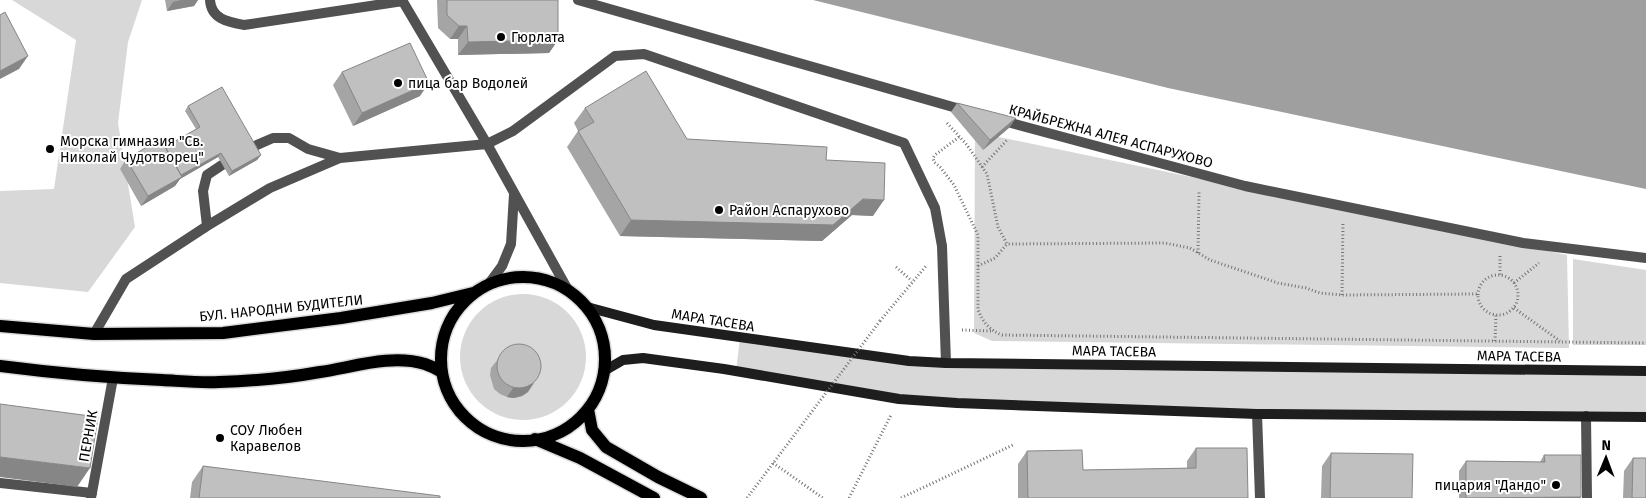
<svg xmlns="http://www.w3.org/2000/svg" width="1646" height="498" viewBox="0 0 1646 498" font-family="'Fira Sans',sans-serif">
	<rect width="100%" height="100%" fill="#fff"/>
	<!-- green -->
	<path fill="#d8d8d8" d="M12,0H142L128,42L118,123L135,227L88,292L0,283V191L54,189L76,40Z
		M975,132L1567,255L1569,348L992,341L974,333Z
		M1573,259L1646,270V345H1573Z
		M460 357a63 63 0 1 1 126 0a63 63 0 1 1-126 0Z
		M740,338L909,361L1646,370V417L1257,414L957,403L736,371Z"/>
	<!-- water -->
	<path fill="#9f9f9f" d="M813,0H1646V189L1168,88Z"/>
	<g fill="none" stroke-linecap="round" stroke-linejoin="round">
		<defs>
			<path id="primary" d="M441 359a82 82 0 1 1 164 0a82 82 0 1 1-164 0Z
				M0,326L94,334L223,333L341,318L432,303L473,293
				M0,366C54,373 108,378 162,380C181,381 200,383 219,382C253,381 287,378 320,372C354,367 391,354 425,364C431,366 437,369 442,372
				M588,409L592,430L606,447L658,477L701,498
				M535,439L580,458L654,498"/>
		</defs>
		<!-- primary casing -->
		<use href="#primary" stroke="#dbdbdb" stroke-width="15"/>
		<!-- path -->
		<path stroke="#737373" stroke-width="3" stroke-dasharray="1 2.5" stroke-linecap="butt" d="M947,123L967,145L987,174L998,227L1007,244L1165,243L1190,248L1210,260L1278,283L1306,288L1320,293L1342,295L1478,294
			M959,137L935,155L933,158L934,162L940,167L954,185L978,235V310C983,322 989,330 1002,335L1646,343
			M982,167L1008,139
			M1198,253L1199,192
			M1500,256V275
			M978,266L995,258L1007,244
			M896,267L912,281
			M1478 295a20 20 0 1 1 40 0a20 20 0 1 1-40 0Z
			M1514,283L1539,263
			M1342,295L1343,222
			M1514,308L1560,341
			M880,321L926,266
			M962,330L991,331
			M1495,341L1496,315
			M773,463L823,498
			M849,498L891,415
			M901,498L1013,445"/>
		<!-- service -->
		<path stroke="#515151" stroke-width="10" d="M210,0C211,19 228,22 244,25L403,1
			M402,0L487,144L568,290
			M578,0L967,111
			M1000,120L1245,186L1523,243L1646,258
			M250,148L273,138H289L308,149L340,158
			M207,226L203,191L207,175L222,165
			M488,285L502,266L511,244L514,194
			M94,334L126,279L207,226L270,188L340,158L487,144L513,131L615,56L644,54L904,143L935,208L942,246L946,363
			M1586,416L1587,498
			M0,483L92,493"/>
		<!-- minor -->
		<path stroke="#515151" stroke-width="10" d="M1257,414L1260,498
			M91,498L113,378"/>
		<!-- secondary -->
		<path stroke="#1e1e1e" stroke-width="10" d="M587,307L654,325L909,361L946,363L1646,371
			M604,371L623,360L643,358L724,369L899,399L957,403L1257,414L1646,417"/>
		<!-- primary -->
		<use href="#primary" stroke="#000" stroke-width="12"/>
		<!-- path-bridge -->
		<path stroke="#737373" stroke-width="3" stroke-dasharray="1 2.5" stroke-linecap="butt" d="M747,498L880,321"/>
	</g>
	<!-- wall -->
	<path fill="#a5a5a5" d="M165,0H198L194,6L167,11Z
		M437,0H558V40L549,53L458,55V39H450L438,28Z
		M342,72L420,96L353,126L333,85Z
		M957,103L1010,127L983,150L951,112Z
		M188,106L261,155L257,160L229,176L218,157L180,179L175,186L141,206L120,169L126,159L165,147L196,129L185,111Z
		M585,108L687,139L826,160L873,216L852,215L822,241L620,236L567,147L578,131L574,123Z
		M498,359L528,392L522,396L514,398L507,397L500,394L494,389L490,375L491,368Z
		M1196,448L1248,498H1018V464L1027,451L1083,470L1187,468V461Z
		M1331,453L1412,498H1321L1322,466Z
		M1544,455L1581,497L1580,498H1459V471L1466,461L1540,462Z
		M1633,458L1646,498H1623L1624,471Z
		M203,466L440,498H190L192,482Z"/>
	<!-- shaded-wall -->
	<path fill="#868686" d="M181,0H198L194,6L167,11L173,2Z
		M459,26H467L458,39H450Z
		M558,40L549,53L458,55L468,42Z
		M28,56L19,69L0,79V71Z
		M429,83L420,96L353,126L362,113Z
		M1016,118L1010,127L983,150L990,140Z
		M221,153L218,157L180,179L175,186L141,206L148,196L176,178Z
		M261,155L257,160L229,176L232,171Z
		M863,199L884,200L873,216L852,215L822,241L620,236L631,220Z
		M534,383L528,392L522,396L514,398L507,397L513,388Z
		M0,457L90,468L77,487L0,477Z
		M1544,497H1581L1580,498H1544Z"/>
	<!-- building -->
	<path fill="#c0c0c0" stroke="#868686" d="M447,0H558V40L468,42L467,26H459L447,15Z
		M5,12L28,56L0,71V15Z
		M410,43L429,83L362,113L342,72Z
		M646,71L687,139L827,147L826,160L885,163L884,200L863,199L833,225L631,220L578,131L594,122L585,108Z
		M222,87L261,155L232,171L221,153L181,175L165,147L200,127L188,106Z
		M957,103L1016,118L990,140Z
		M161,139L182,177L148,196L126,159Z
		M497 366a22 22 0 1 1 44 0a22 22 0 1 1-44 0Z
		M0,404L98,417L90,468L0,457Z
		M1196,448H1247L1248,498H1028L1027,451L1082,450L1083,470L1196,468Z
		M1331,453L1413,454L1412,498H1330Z
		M1544,455H1581V497L1466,498V461L1545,462Z
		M1633,458H1646V498H1632Z
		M203,466L440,496V498H199Z"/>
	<!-- markers -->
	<g fill="#000" stroke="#fff" stroke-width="2">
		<circle cx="501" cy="37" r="5"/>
		<circle cx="398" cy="83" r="5"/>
		<circle cx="50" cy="149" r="5"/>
		<circle cx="719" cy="210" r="5"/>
		<circle cx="220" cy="438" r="5"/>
		<circle cx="1556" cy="485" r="5"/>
	</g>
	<g text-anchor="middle" stroke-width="4" stroke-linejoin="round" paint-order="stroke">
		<!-- poi labels -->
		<g font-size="14" fill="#000" stroke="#fff" text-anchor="start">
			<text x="511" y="42">Гюрлата</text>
			<text x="408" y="88">пица бар Водолей</text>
			<text x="60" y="146">Морска гимназия "Св.<tspan x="60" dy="16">Николай Чудотворец"</tspan></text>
			<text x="729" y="215">Район Аспарухово</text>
			<text x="230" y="435">СОУ Любен<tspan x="230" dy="16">Каравелов</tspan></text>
			<text x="1546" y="490" text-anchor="end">пицария "Дандо"</text>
		</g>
		<!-- street labels -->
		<g font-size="14" fill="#000" stroke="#fff">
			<text transform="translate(1111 136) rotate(15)" y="5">КРАЙБРЕЖНА АЛЕЯ АСПАРУХОВО</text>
			<text transform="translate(281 308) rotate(-6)" y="5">БУЛ. НАРОДНИ БУДИТЕЛИ</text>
			<text transform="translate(713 320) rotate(9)" y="5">МАРА ТАСЕВА</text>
			<text transform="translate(1114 351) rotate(1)" y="5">МАРА ТАСЕВА</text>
			<text transform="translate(1519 356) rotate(1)" y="5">МАРА ТАСЕВА</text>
			<text transform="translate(88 436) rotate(-80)" y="5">ПЕРНИК</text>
		</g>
	</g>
	<!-- north arrow -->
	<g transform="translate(1606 458) rotate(1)" stroke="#ffffff" stroke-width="4" paint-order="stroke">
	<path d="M0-4L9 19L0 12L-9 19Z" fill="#000000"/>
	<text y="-8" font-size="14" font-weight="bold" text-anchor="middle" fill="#000000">N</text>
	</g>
</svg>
